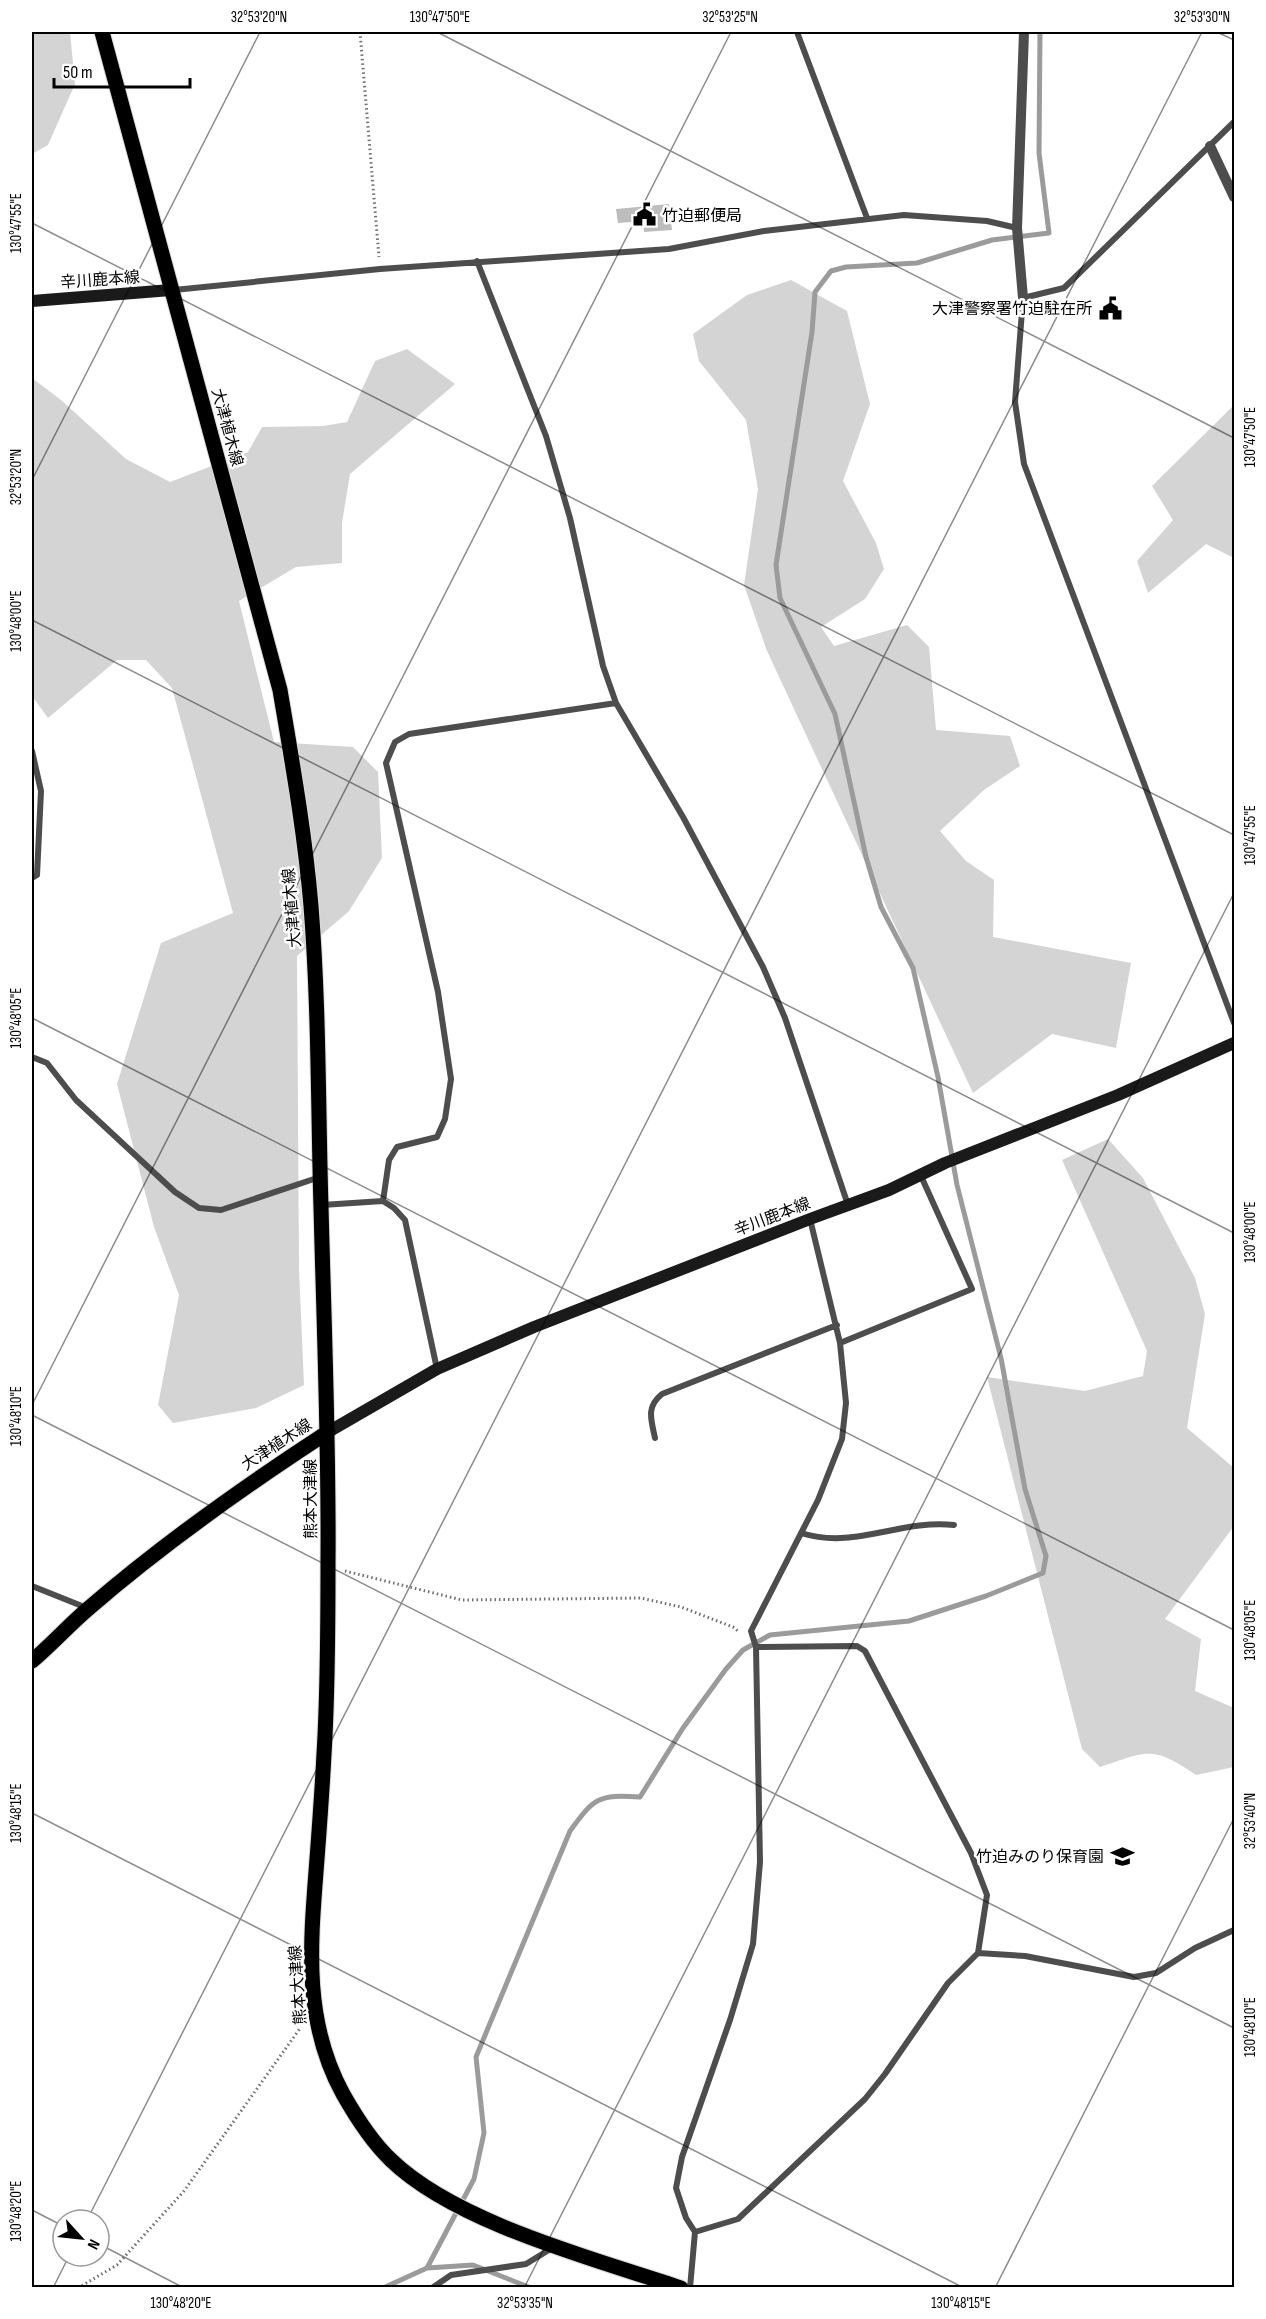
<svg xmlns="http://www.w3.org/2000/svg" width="1266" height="2319" viewBox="0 0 1266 2319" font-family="'Sofia Sans Condensed','Noto Sans JP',sans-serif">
	<rect width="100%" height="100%" fill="#fff"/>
	<!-- green -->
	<path fill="#d4d4d4" d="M32,32H70L75,84L48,145L32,154Z
		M791,280L847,311L870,404L843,481L876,543L884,569L865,599L821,627L834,646L907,625L929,647L936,730L1010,736L1020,766L984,790L940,831L966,861L994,880L993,937L1131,963L1116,1048L1052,1034L973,1093L767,651L744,585L758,489L746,420L699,361L693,334L747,295Z
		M407,349L455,384L350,474L342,523V563L296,567L239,601L274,742L353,747L378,772L382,858L349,911L297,956L299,1269L304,1385L256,1408L173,1423L158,1405L179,1295L154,1227L117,1084L161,943L233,913L172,688L146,660H117L48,718L32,696V378L61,400L126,459L170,482L248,452L262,427L323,426L347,422L375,361Z
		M1234,405V558L1206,544L1148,593L1137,561L1173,520L1152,486Z
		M1108,1139L1143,1178L1195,1278L1205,1314L1187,1428L1234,1468V1526L1165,1619L1201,1639L1195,1691L1234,1708V1767L1196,1775C1152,1745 1148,1751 1100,1767L1082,1749L987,1377L1085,1391L1143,1376L1147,1351L1062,1160Z"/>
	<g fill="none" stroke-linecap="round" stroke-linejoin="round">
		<!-- stream -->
		<path stroke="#9b9b9b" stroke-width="5" d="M427,2268L474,2179L484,2133L476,2057L570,1831C594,1798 598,1794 640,1797L683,1728L726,1669L743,1650L770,1635L909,1621L986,1596L1043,1573L1046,1556L1025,1489L1001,1358L957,1185L938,1077L913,968L881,907L866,857L835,714L780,598L776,565L812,332L815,292L831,271L846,267L917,263L992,240L1049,233L1039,153L1040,32
			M383,2288L427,2268L473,2265L531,2288"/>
	</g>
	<!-- building -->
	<path fill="#bdbdbd" d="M669,204L672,230L644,232L643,221L618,223L616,209Z"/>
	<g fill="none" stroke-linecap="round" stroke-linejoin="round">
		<defs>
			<path id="primary" d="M102,32L280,690C292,761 305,834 311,906C319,1006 318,1107 321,1207C324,1326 329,1444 328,1562C328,1626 328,1690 324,1754C322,1793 319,1833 316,1872C310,1949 304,2023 343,2094C356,2117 372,2142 391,2160C456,2223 595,2259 681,2288
				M32,1661C51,1645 69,1625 89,1608C164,1543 245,1486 328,1432"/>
		</defs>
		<!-- primary casing -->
		<use href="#primary" stroke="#dbdbdb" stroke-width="17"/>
		<!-- path -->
		<path stroke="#6f6f6f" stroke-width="3" stroke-dasharray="1.5 3" stroke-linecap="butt" d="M360,32L379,257
			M345,1571L462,1600L641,1598L681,1607L733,1627L739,1632
			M78,2288L117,2265L184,2191L301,2027"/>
		<!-- minor -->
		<path stroke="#4d4d4d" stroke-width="6" d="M797,32L867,218
			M1234,122L1064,288L1023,298L1015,402L1024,464L1234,1023
			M477,261L546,436L570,518L603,666L616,703L683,817L763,967L785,1018L848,1205
			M174,290L380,269L669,249L764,231L904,215L987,221L1017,228
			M32,751L41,791L37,875L32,878
			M32,1057L47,1063L76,1100L175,1192L199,1208L221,1210L320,1177
			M383,1201L389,1160L397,1147L437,1137L445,1119L451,1079L438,992L386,763L395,742L409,734L616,703
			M322,1205L383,1201L394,1208L405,1220L437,1369
			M840,1343L972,1289L921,1176
			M655,1438C651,1419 646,1407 662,1394L837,1325
			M801,1533C855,1550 900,1519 954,1525
			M32,1586L87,1608
			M978,1953L1025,1956L1134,1977L1156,1973L1195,1948L1234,1930
			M695,2232L738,2219L865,2099L885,2074L948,1983L978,1953L987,1895L971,1853L865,1651L857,1646L756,1647
			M432,2288L451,2275L526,2264L552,2248
			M690,2288L695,2232L686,2218L676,2188L682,2157L730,2020L753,1944L760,1862L756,1647L751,1631L818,1500L842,1439L846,1403L840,1343L810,1219"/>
		<!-- tertiary -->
		<path stroke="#4d4d4d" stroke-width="10" d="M1210,146L1234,197
			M1023,298L1017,228L1024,32"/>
		<!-- secondary -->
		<path stroke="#1a1a1a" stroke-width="12" d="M32,301L171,290
			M328,1432L437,1369L534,1327L810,1219L889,1190L945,1163L1118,1095L1234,1043"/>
		<!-- primary -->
		<use href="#primary" stroke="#000" stroke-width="15"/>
	</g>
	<!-- ticks -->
	<path fill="none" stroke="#000" stroke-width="1.5" stroke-opacity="0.45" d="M437,32L1234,438M1217,32L1234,40M32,223L1234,835M32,480L260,32M32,620L1234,1233M32,1018L1234,1630M32,1405L731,32M32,1415L1234,2028M32,1813L964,2288M32,2210L63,2226M87,2220L1202,32M99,2244L184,2288M53,2288L69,2256M524,2288L1234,893M995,2288L1234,1818"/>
	<!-- icons -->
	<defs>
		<symbol id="civic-bare" viewBox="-9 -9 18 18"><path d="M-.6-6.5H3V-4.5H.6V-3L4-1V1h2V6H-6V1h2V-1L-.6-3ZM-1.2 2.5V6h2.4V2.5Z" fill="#000" stroke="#fff" stroke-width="2.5" paint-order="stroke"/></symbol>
		<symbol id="school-bare" viewBox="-9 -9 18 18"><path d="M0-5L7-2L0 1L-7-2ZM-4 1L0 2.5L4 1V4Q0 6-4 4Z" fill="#000" stroke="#fff" stroke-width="2.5" paint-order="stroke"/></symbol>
	</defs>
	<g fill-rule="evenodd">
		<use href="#civic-bare" x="628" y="198" width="33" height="33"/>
		<use href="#civic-bare" x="1094" y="292" width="33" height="33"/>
		<use href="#school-bare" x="1106" y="1840" width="33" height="33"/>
	</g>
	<g text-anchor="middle" stroke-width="5" stroke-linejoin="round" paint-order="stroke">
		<!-- poi labels -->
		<g font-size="16" fill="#000" stroke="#fff" text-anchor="end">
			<text x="662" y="221" text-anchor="start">竹迫郵便局</text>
			<text x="1092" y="314">大津警察署竹迫駐在所</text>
			<text x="1104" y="1862">竹迫みのり保育園</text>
		</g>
		<!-- street labels -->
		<g font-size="16" fill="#000" stroke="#fff">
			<text transform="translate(100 279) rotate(-4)" y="6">辛川鹿本線</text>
			<text transform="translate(228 427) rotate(75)" y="6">大津植木線</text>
			<text transform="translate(291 908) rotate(-95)" y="6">大津植木線</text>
			<text transform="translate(772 1216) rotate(-21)" y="6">辛川鹿本線</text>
			<text transform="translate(276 1444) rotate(-33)" y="6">大津植木線</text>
			<text transform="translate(310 1499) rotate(-90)" y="6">熊本大津線</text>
			<text transform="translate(297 1985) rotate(-94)" y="6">熊本大津線</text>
		</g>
	</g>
	<!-- border -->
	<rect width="1266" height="2319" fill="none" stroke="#ffffff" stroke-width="66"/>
	<!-- north arrow -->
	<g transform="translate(81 2238) rotate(117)"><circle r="28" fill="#ffffff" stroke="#999999" stroke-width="1.5"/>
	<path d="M0-4.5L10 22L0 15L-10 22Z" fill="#000000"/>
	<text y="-9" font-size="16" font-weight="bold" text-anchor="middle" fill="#000000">N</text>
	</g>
	<!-- scale -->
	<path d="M54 78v9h136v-9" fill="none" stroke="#000000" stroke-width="3"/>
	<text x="63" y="78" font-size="18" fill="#000000" stroke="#ffffff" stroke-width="4.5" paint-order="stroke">50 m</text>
	<rect x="33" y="33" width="1200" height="2253" fill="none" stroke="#000" stroke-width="2"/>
	<g font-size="15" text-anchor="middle" fill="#000">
		<text x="259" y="22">32°53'20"N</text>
		<text x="440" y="22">130°47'50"E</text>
		<text x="730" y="22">32°53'25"N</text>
		<text x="1202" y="22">32°53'30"N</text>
		<text transform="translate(16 223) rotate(-90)" y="5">130°47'55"E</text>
		<text transform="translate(1250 437) rotate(-90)" y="5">130°47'50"E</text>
		<text transform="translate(16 477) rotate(-90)" y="5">32°53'20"N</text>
		<text transform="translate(16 621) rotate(-90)" y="5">130°48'00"E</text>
		<text transform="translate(1250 835) rotate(-90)" y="5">130°47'55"E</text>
		<text transform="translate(16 1018) rotate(-90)" y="5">130°48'05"E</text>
		<text transform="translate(1250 1232) rotate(-90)" y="5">130°48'00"E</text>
		<text transform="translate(16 1416) rotate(-90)" y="5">130°48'10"E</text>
		<text transform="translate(1250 1630) rotate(-90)" y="5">130°48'05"E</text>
		<text transform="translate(16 1813) rotate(-90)" y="5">130°48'15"E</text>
		<text transform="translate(1250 1821) rotate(-90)" y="5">32°53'40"N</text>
		<text transform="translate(1250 2027) rotate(-90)" y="5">130°48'10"E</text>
		<text transform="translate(16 2211) rotate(-90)" y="5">130°48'20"E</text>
		<text x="181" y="2308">130°48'20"E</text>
		<text x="525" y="2308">32°53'35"N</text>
		<text x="961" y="2308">130°48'15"E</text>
	</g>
</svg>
